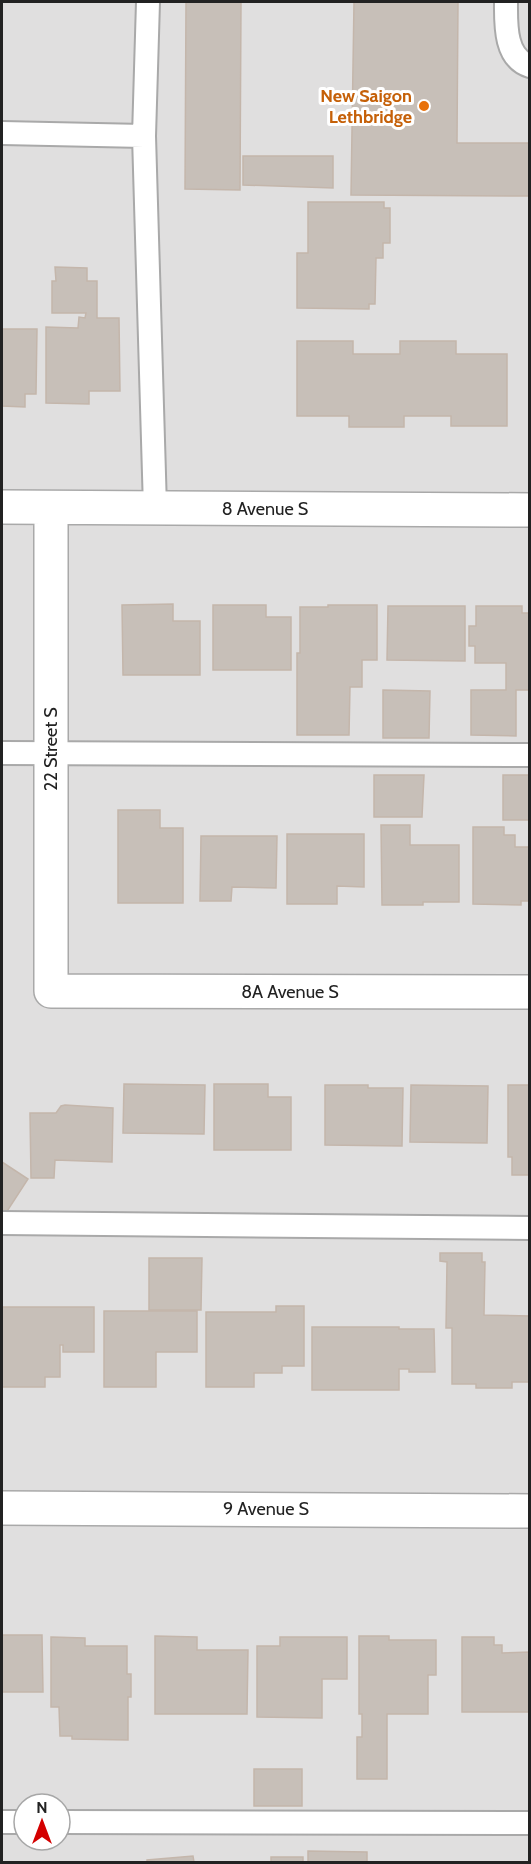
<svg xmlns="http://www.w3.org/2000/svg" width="531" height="1864" viewBox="0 0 531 1864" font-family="Cabin,sans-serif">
	<rect width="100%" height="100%" fill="#f2efe9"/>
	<!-- residential -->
	<path fill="#e0dfdf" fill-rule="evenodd" d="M2,2H529V1862H2ZM24,1804H60V1840H24Z"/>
	<!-- building -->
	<path fill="#c7bfb8" stroke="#c4b6ab" stroke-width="1.5" d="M186,2H241L240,190L185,189Z
		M354,2H458L457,143H530V196L351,195Z
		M243,156H333V188L243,185Z
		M308,202H384V208H390V243H383V258H376L375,304H369V309L297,308V253H308Z
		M55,267L87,268V281H97V318H119L120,391H89V404L46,403V327L78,328L79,317L85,318L86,313H52V281H56Z
		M2,329H37L36,394H25V407L2,406Z
		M297,341H353V354H400V341H456V354H507V426H451V416H404V427H349V416H297Z
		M173,604V621H200V675H123L122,605Z
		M213,605H266V617H291V670H213Z
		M328,605H377V660H362V687H350L349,735H297V653H300V607H328Z
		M388,606H465V661L387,660Z
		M476,606H522V613H530V690H516V736L471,735V690H506V663H475V646H469V626H476Z
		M383,690L430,691L429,738H383Z
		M374,775H424L422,817H374Z
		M503,775H530V820H503Z
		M118,810H160V828H183V903H118Z
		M381,825H410V845H459V902H423V905H382Z
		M473,827H504V835H515V847H530V901H521V905L473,904Z
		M287,834H364V887L337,886V904H287Z
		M201,836H277L276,888L232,887L231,901H200Z
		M124,1084L205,1085L204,1134L123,1133Z
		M214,1084H268V1097H291V1150H214Z
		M325,1085H368V1088H403L402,1146L325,1145Z
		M411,1085L488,1086L487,1143L410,1142Z
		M508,1085H530V1175H512V1157H508Z
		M65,1105L113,1108L112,1162L55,1160L54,1178H31L30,1113H56L61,1106Z
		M2,1162L28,1179L2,1219Z
		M440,1253H482V1262H485L484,1315L530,1316V1382H512V1388H476V1384H452V1328H446L447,1262L440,1261Z
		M149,1258H202L201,1310H149Z
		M276,1306H304V1366H282V1373H254V1387H206V1312H276Z
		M2,1307H94V1352H63V1345H60V1377H45V1387H2Z
		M104,1311H197V1352H156V1387H104Z
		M312,1327H399V1329H434L435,1372H409V1369H399V1390H312Z
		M2,1635H42L43,1692H2Z
		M155,1636L197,1637V1650H248L247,1714H155Z
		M359,1636H389V1640H436V1675H428V1714H387V1779H357V1737H362V1714H359Z
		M51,1637L85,1638V1646H127V1674H131V1697H128V1740L72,1739V1736H60L59,1707H51Z
		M280,1637H347V1679H322V1718L257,1717V1646H280Z
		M462,1637H494V1645H502V1653L530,1652V1712H462Z
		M254,1769H302V1806H254Z
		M308,1851L367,1852V1862H308Z
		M193,1856L194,1862H147V1860Z
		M271,1857H303V1862H271Z"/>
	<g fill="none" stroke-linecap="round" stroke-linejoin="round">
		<defs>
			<path id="service" d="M148,2L144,136L155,508
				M506,2C506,22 504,58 530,66
				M2,133L144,136
				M2,753L530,755
				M2,1223L530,1228
				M2,1822H24
				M60,1822L530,1823"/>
			<path id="minor" d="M2,507L530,510
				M51,508V991L530,992
				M2,1508L530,1511"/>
		</defs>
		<!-- service casing -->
		<use href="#service" stroke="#a9a9a9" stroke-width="26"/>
		<!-- minor casing -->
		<use href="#minor" stroke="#a9a9a9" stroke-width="36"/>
		<!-- service -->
		<use href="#service" stroke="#fff" stroke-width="22"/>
		<!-- minor -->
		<use href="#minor" stroke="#fff" stroke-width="33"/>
	</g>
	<!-- markers -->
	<circle fill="#e8710a" stroke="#fff" stroke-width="2" cx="424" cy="106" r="6"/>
	<g text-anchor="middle" stroke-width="6" stroke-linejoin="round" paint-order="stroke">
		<!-- food labels -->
		<g font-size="18" font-weight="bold" fill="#c56008" stroke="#fff" text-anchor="end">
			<text x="412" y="102">New Saigon<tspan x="412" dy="21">Lethbridge</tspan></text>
		</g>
		<!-- street labels -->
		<g font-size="18" fill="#222" stroke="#fff">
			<text x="265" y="515">8 Avenue S</text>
			<text transform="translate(51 749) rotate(-90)" y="6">22 Street S</text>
			<text x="290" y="998">8A Avenue S</text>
			<text x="266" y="1515">9 Avenue S</text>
		</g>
	</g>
	<!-- border -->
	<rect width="531" height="1864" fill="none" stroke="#222222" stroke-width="6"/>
	<!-- north arrow -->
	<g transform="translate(42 1822)"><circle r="28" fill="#ffffff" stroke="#a7a7a7" stroke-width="1.5"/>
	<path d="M0-4.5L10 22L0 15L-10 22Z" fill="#d40000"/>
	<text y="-9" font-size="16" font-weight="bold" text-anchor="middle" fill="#222222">N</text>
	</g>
</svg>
